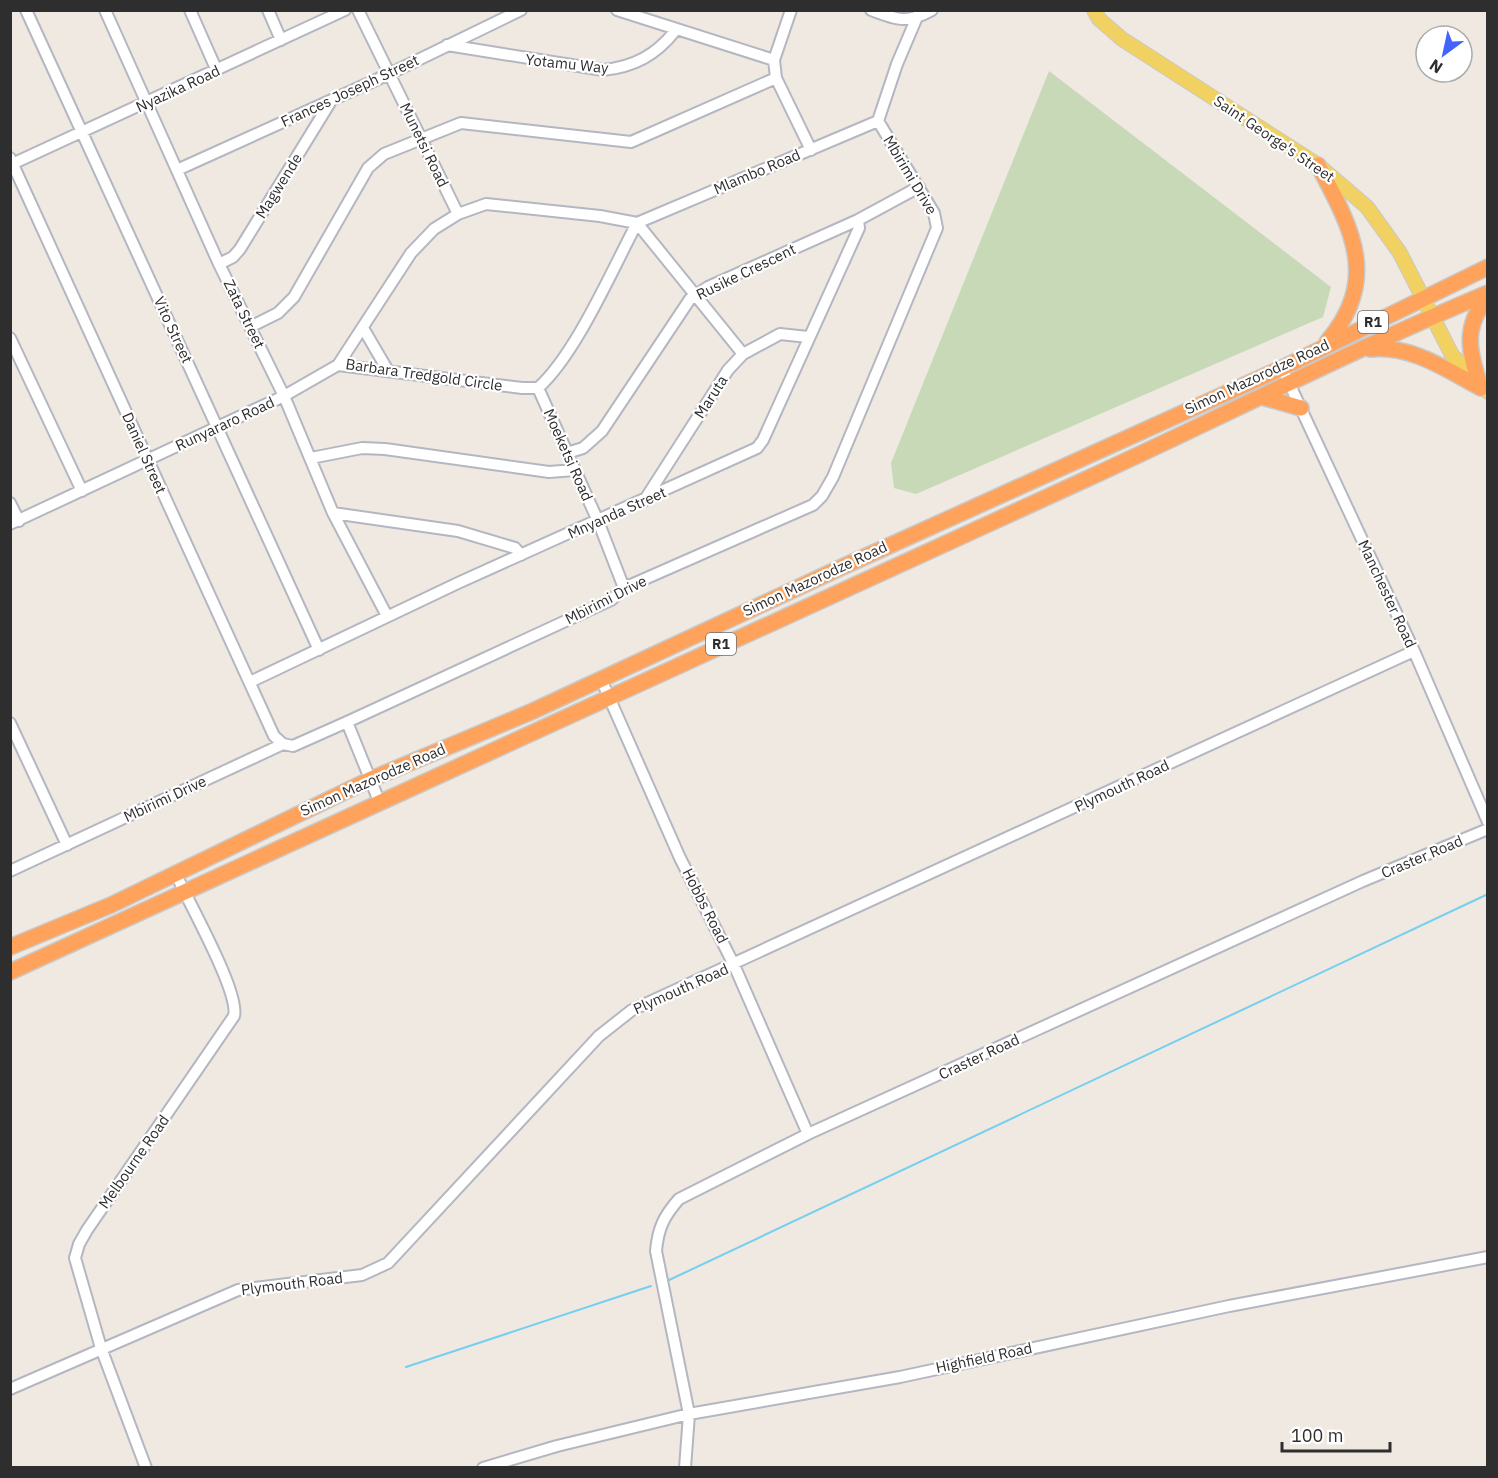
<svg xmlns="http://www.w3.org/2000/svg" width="1498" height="1478" viewBox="0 0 1498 1478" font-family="'IBM Plex Sans',sans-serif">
	<rect width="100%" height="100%" fill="#efe9e1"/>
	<!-- cemetery -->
	<path fill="#c8d9b8" d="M1049,71L1331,287L1323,317L916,494L894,488L891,463Z"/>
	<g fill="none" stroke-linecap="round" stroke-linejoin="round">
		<!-- stream -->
		<path stroke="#75cff0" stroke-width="2" d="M667,1281L1488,894
			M406,1367L651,1286"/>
		<defs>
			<path id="minor" d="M26,10L319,650
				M105,10L219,264L284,396L333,513L387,616
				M190,10L217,71
				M268,10L281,40
				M358,10L458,214
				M617,10L774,60
				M791,10L774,60L776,78L811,150
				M871,10C898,20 906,24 932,10
				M447,45L603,70C634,67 656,55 675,31
				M878,121L897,64L920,10
				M10,158L274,736L283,744
				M10,165L345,10
				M177,170L389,74L521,10
				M486,204L600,216L637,223C612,270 576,354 538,388H522L338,365L411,253L434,229L458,214Z
				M219,264L233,257L240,249L331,101
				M250,327L278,313L294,297L368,168L384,154L461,123L631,142L776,78
				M363,328L387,369
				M10,338L82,491
				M743,354L637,223L878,121
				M1282,368L1414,651L1488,822
				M538,388L598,521L624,588
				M567,453L583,448L602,431L690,299L708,287L858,220L919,187
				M311,458L362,448L385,449L549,472L575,470
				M644,501L728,370L743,354L780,334L808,337
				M10,503L19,521
				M333,513L458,531L515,548L521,555
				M10,524L284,396L338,365
				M601,679L680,858L734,965L808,1134
				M250,682L458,583L757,448L763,440L859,228L858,220
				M347,722L379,801
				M10,723L67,845
				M10,871L283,744L293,746L347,722L611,600L624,588L813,505L822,496L833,477L937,228L934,213L878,121
				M10,1389L238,1290L362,1275L388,1263L599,1036L632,1010L1414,651
				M146,1468L101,1348L75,1258L79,1244L87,1230L234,1016C240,992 187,900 175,872
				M483,1468L557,1446L689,1414L900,1377L1229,1306L1488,1257
				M685,1468L689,1414L656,1251C658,1228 664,1216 679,1199L808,1134L1363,881L1488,829"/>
			<path id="major" d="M1094,10L1099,19L1122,39L1318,165L1367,207L1400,253L1452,355L1488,392"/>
			<path id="highway" d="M1318,165C1351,227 1381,279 1327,342
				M1370,349C1412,345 1445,369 1481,388
				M1481,388C1469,353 1462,327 1488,297
				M1262,397L1301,408
				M10,947L111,905L369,780L533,711L840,568L1282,368L1488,267
				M10,972C366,808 723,645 1080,482C1216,420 1349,351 1488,293"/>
		</defs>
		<!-- minor casing -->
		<use href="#minor" stroke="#b4b7c1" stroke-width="14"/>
		<!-- major casing -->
		<use href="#major" stroke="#c9c9c9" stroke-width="16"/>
		<!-- highway casing -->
		<use href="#highway" stroke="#c9c9c9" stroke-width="18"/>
		<!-- minor -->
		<use href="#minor" stroke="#fff" stroke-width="10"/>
		<!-- major -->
		<use href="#major" stroke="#f2d163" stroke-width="14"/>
		<!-- highway -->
		<use href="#highway" stroke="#ffa35c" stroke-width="15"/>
	</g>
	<g text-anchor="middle" stroke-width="4.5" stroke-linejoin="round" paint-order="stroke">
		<!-- shield labels -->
		<g fill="#fff" stroke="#6d6d6d" stroke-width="1.5">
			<rect x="1358" y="311" width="30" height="22" rx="4.5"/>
			<rect x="706" y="633" width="30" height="22" rx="4.5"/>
		</g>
		<g font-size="14" font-weight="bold" fill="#2e2e2e">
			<text x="1373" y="327">R1</text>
			<text x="721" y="649">R1</text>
		</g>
		<!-- street labels -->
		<g font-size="15" fill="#2e2e2e" stroke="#fff">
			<text transform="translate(567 64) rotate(6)" y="5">Yotamu Way</text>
			<text transform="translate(178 89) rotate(-25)" y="5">Nyazika Road</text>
			<text transform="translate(350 91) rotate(-25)" y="5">Frances Joseph Street</text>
			<text transform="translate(1274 139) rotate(34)" y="5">Saint George's Street</text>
			<text transform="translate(424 145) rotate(64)" y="5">Munetsi Road</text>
			<text transform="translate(757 172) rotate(-23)" y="5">Mlambo Road</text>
			<text transform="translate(910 175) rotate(59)" y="5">Mbirimi Drive</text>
			<text transform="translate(279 186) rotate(-58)" y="5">Magwende</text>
			<text transform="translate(746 272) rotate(-26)" y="5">Rusike Crescent</text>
			<text transform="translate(244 314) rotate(64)" y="5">Zata Street</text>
			<text transform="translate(173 330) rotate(65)" y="5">Vito Street</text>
			<text transform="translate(424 375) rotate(8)" y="5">Barbara Tredgold Circle</text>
			<text transform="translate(1257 377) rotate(-25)" y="5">Simon Mazorodze Road</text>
			<text transform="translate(711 397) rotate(-57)" y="5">Maruta</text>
			<text transform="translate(225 424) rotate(-25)" y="5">Runyararo Road</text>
			<text transform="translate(144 453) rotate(66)" y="5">Daniel Street</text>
			<text transform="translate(568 455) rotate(66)" y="5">Moeketsi Road</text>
			<text transform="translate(617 513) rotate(-24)" y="5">Mnyanda Street</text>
			<text transform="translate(815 579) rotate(-25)" y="5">Simon Mazorodze Road</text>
			<text transform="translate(1387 594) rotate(65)" y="5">Manchester Road</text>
			<text transform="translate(606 600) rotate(-27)" y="5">Mbirimi Drive</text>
			<text transform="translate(373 780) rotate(-24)" y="5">Simon Mazorodze Road</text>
			<text transform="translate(1122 786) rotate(-25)" y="5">Plymouth Road</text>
			<text transform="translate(165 799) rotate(-25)" y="5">Mbirimi Drive</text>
			<text transform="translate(1422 857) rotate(-23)" y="5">Craster Road</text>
			<text transform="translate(705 906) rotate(63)" y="5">Hobbs Road</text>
			<text transform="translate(681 989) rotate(-24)" y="5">Plymouth Road</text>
			<text transform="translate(979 1057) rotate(-25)" y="5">Craster Road</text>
			<text transform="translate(134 1162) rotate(-55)" y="5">Melbourne Road</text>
			<text transform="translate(292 1284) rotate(-7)" y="5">Plymouth Road</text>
			<text transform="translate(984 1358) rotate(-12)" y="5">Highfield Road</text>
		</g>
	</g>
	<!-- border -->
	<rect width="1498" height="1478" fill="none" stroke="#2e2e2e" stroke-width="24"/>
	<!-- north arrow -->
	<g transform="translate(1444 54) rotate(213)"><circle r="28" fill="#ffffff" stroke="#ababab" stroke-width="1.5"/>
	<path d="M0-4.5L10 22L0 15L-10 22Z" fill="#4264fb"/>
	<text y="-9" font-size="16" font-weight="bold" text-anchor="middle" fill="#2e2e2e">N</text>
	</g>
	<!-- scale -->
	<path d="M1282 1442v9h108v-9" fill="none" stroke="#2e2e2e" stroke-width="3"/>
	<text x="1291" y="1442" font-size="18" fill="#2e2e2e" stroke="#ffffff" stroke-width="4.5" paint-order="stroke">100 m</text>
</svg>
